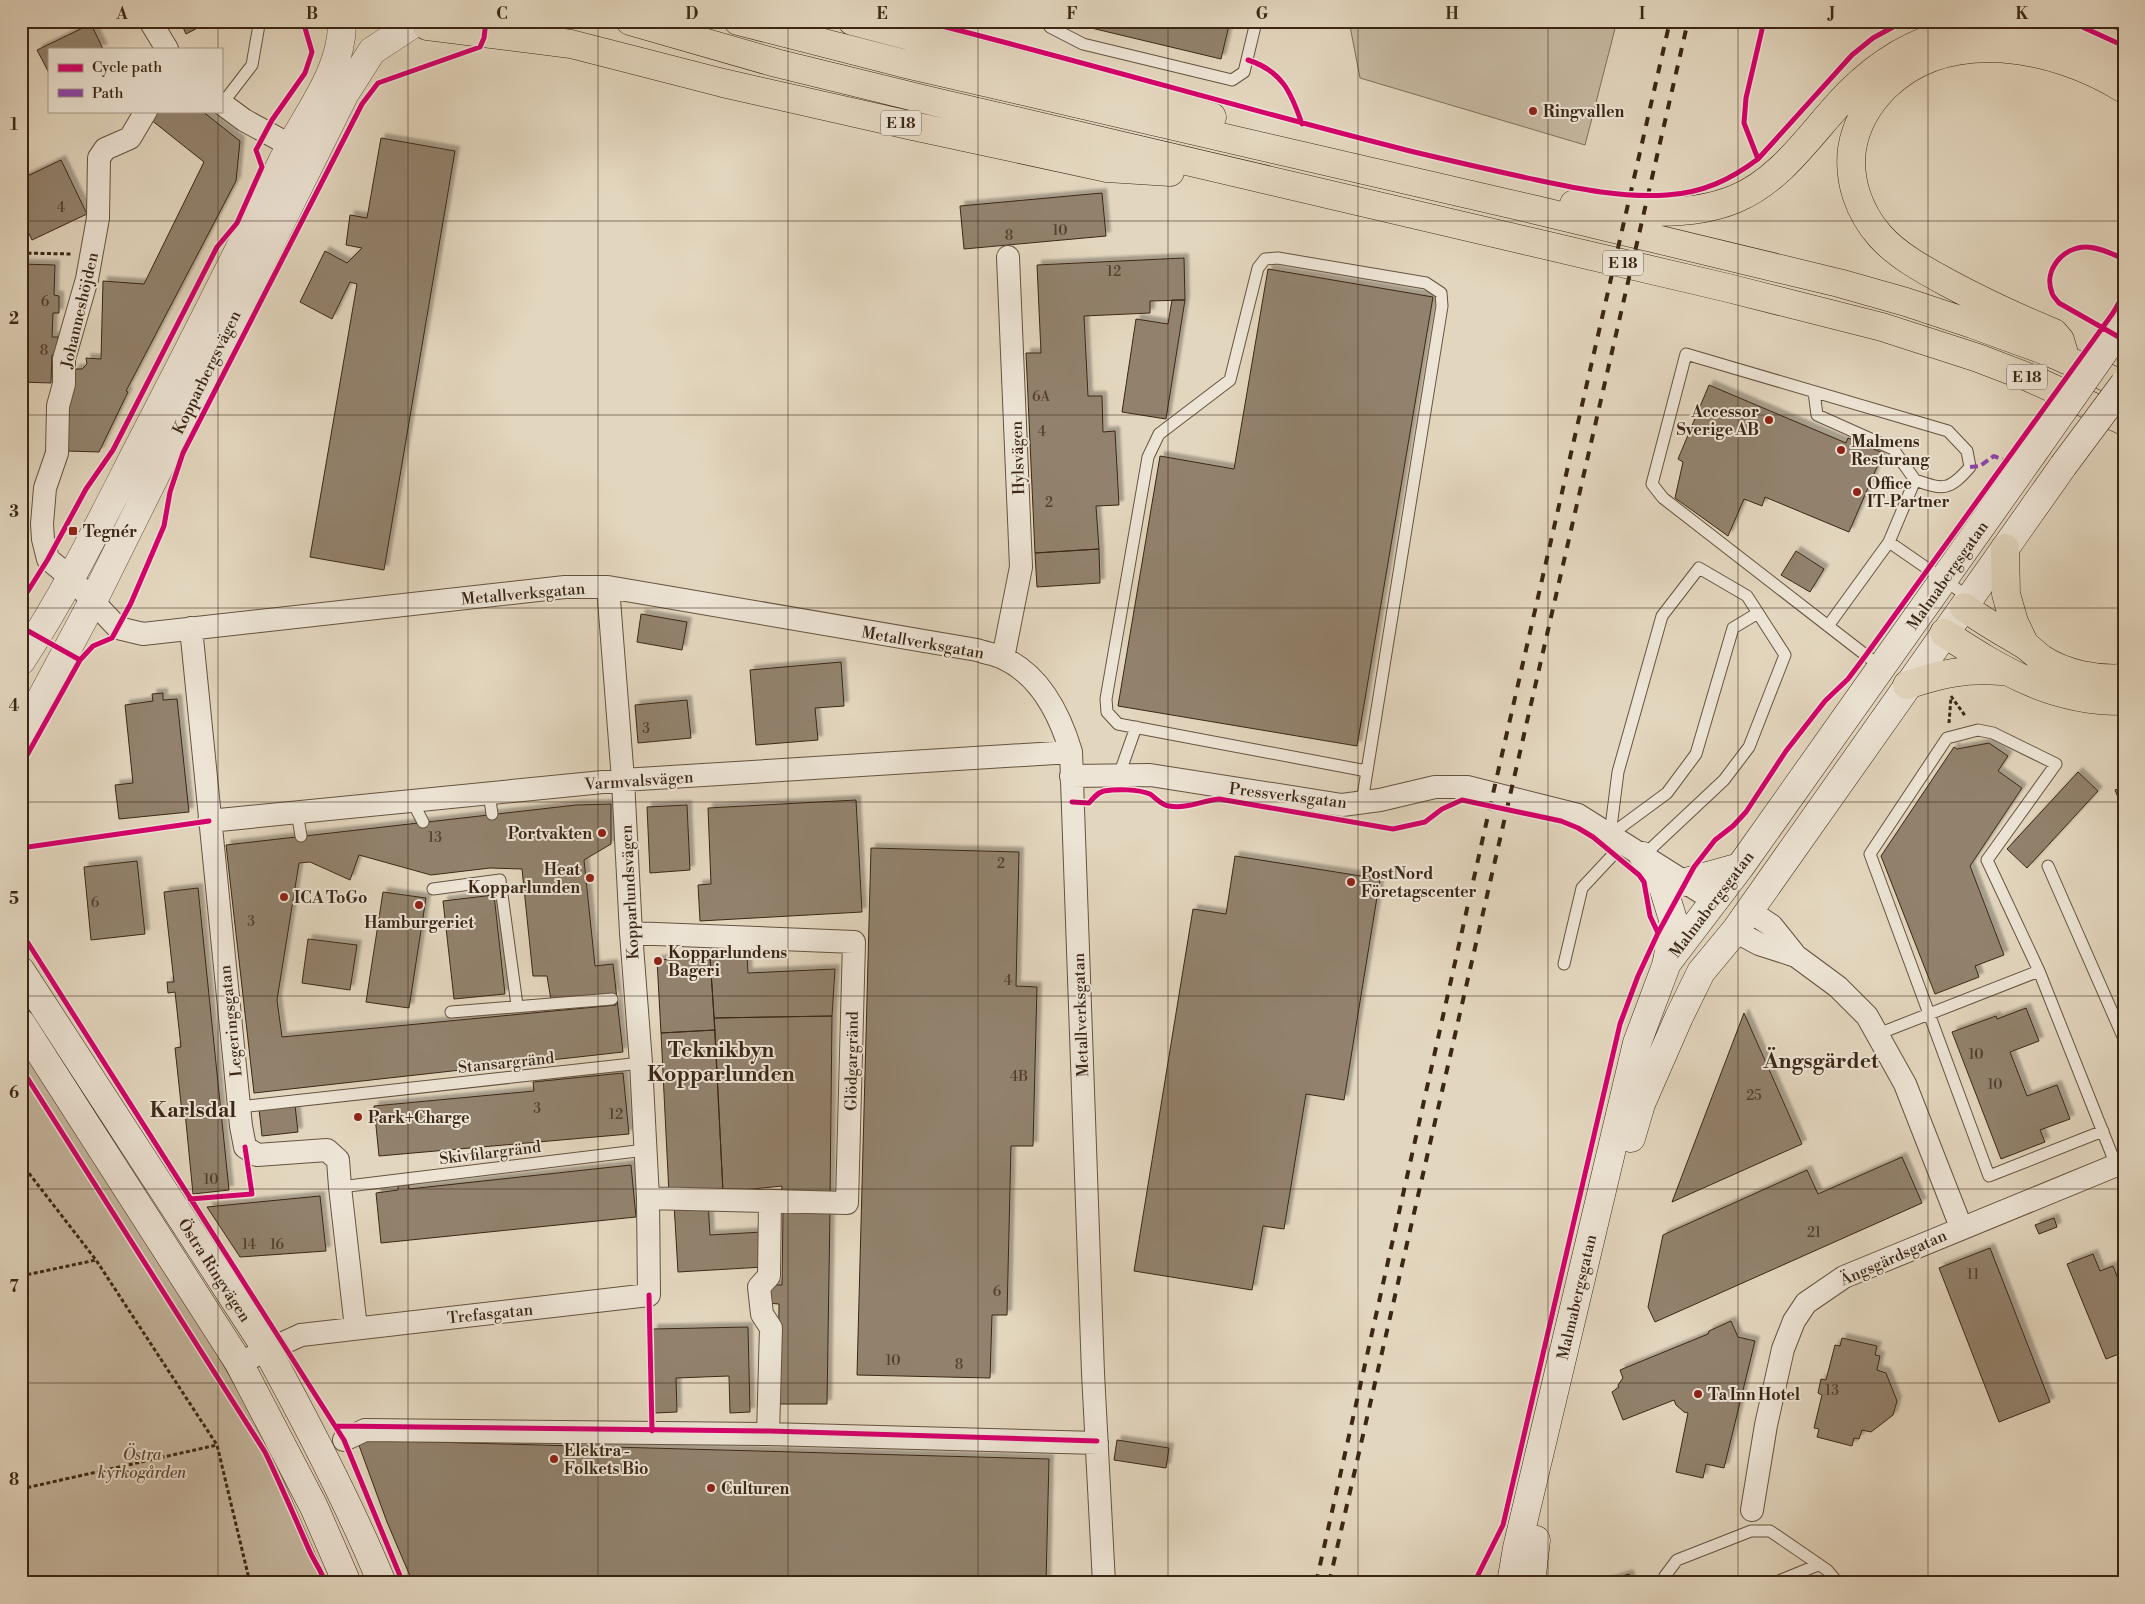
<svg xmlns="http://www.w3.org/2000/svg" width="2145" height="1604" viewBox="0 0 2145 1604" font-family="'Libre Bodoni',serif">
	<defs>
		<filter id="shadow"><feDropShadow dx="4.5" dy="-4.5" stdDeviation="1" flood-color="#0004"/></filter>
	</defs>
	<rect width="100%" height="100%" fill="#e3d6be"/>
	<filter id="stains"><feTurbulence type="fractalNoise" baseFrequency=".004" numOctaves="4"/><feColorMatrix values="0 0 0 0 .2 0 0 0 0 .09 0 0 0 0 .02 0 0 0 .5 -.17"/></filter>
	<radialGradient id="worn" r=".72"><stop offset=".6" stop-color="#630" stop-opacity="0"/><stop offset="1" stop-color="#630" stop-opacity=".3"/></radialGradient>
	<!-- green -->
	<path fill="#c6b8a1" stroke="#80705b" d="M1349,21H1617L1585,145L1360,78Z
		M21,1047L193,1312L222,1363L264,1436L328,1583H21Z"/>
	<!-- building -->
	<path fill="#92826d" stroke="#3b2715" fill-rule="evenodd" filter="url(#shadow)" d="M180,21H211L186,34Z
		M1062,21H1230L1221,59Z
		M91,24L103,49H49V73L37,50Z
		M158,111H202L240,141L236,181L126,391L128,392L99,452L67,451L69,382L75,369H82L87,364L86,358L101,359L103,281L144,284L204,162L150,119Z
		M381,138L455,151L384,570L310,557L357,284L350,282L332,319L300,302L325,251L347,263L362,248L346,245L350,215L367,218Z
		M61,160L87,214L32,240L21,217V179Z
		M1102,193L1106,236L964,249L960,206Z
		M1184,258L1185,300L1150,301V313L1084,316L1088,396H1102L1103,432L1115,431L1119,505L1096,506L1099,549L1035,553L1026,353H1041L1037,265Z
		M21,264L55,265L54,295L59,296V313H53L52,337H58L57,355H52L51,383L21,382Z
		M1268,269L1433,297L1357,746L1118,706L1160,456L1234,469Z
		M1172,300H1185L1166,419L1122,412L1136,319L1168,324Z
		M1709,385L1846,443L1848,438L1883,453L1849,532L1765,497L1762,506L1744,499L1728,536L1675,498L1683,462L1678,459Z
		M1099,549L1100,583L1037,587L1035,553Z
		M1796,551L1824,569L1810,592L1781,575Z
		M641,614L687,622L682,650L637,642Z
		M841,662L844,706L815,708L818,740L756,745L750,670Z
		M163,693V700L177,699L189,812L119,819L115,785L133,783L125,705L153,701L152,694Z
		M687,700L691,738L638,743L635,705Z
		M1989,743L2008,756L1998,771L2022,788L1970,866L2004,955L1975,966L1979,977L1935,994L1881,856L1954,747L1957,749Z
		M2078,772L2098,791L2027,868L2007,849Z
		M2124,787V812L2115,790Z
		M856,800L862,912L700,921L698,885L711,884L708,808Z
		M611,804V844L584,860L595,966L613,964L623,1052L254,1093L226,845L576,805ZM359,855L431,875L490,868L522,869L533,976H547L551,1000L614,994L616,1005L282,1037L277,1000L299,863L310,862L350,880Z
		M687,805L690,870L650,873L647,807Z
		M871,848L1019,852L1016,986L1037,987L1033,1146H1011L1007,1315H992L990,1378L857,1375Z
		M1235,856L1380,879L1344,1100L1306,1094L1284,1229L1263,1226L1252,1290L1134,1271L1193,909L1226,914Z
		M137,861L145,934L91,940L84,867Z
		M198,888L229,1190L193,1194L185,1112L182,1113L175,1048L181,1047L175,992L168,993L167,982H174L164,892Z
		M383,892L426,898L409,1008L366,1002Z
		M494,895L505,994L454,999L443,901Z
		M308,939L357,945L350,990L302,983Z
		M747,955L748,973L835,969L832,1016L714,1018L710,957Z
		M710,957L715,1030L661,1033L657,960Z
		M2026,1008L2039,1041L2010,1052L2027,1096L2057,1085L2070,1119L2040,1130L2045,1142L2001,1159L1952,1032L1996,1016L1997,1019Z
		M1744,1013L1802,1144L1672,1202Z
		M832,1016L830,1200L781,1198L782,1186L723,1192L714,1018Z
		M715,1030L723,1192L669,1194L661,1033Z
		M623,1073L629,1134L379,1156L374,1106L534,1091L533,1082Z
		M295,1105L298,1132L262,1136L259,1109Z
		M1902,1157L1922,1203L1655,1322L1648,1307L1663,1235L1807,1170L1818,1194Z
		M631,1165L636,1217L381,1243L376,1193L398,1190V1183L408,1182L409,1189Z
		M320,1196L326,1251L240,1257L207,1207Z
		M708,1202L710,1235L762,1232L764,1267L678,1272L674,1204Z
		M783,1210L830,1211L827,1404H778L779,1304L767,1303L768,1285H782Z
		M2054,1218L2057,1227L2039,1234L2035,1225Z
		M1990,1248L2050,1402L1999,1422L1939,1268Z
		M2093,1254L2100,1271L2113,1266L2118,1279L2124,1277V1352L2106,1359L2067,1264Z
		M1731,1321L1738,1337L1755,1341L1724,1468L1706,1464L1703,1478L1676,1472L1688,1413L1684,1412L1676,1405L1674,1400L1623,1420L1612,1392L1619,1387L1618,1385L1623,1378L1620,1370L1708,1334L1709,1331Z
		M748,1327L750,1412L730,1413L729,1376L676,1378L677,1412L655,1413L653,1329Z
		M1842,1338L1877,1346L1875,1355L1880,1356L1877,1370L1886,1373L1897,1401L1893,1415L1871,1432L1862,1430L1859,1439L1854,1438L1852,1446L1817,1437L1819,1429L1814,1428L1822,1395L1818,1393L1821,1379L1826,1380L1835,1345L1840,1346Z
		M357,1440L1049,1459L1046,1583H413L387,1522Z
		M1117,1440L1169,1448L1166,1468L1114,1460Z
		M1629,1574L1631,1583H1601Z"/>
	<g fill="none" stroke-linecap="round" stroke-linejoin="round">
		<defs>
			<path id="service" d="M1046,21L1050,27L1083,44L1232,80L1244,72L1256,22
				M2114,21L2124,27
				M222,104L252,65L259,25L257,21
				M1814,392L1817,415L1893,449L1915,480
				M1828,626L1889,542
				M1881,667L1663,498L1652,484L1686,354L1948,431L1967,451L1970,467C1949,491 1944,490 1915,480L1889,542L1970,598
				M1119,775L1136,727
				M489,793L492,814
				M412,801L423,822
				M1362,802L1442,306L1441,293L1426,283L1278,258L1265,259L1258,268L1230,380L1159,434L1148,457L1106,699L1107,712L1118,724L1367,771
				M297,812L301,836
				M1610,835L1667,793L1696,754L1733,628L1758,613L1785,655L1749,747L1724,780L1643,856
				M1610,835L1618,772L1662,616L1699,568L1747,596L1758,613
				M2048,866L2124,1039
				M433,889L500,880L517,1005
				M1564,964L1582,888L1624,843
				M2039,971L1987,860L2056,764L1993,733L1978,730L1947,738L1870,854L1989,1176L2103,1131
				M451,1012L612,999
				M1878,1034L2039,971L2116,1165
				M239,1107L641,1063
				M340,1187L645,1150
				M1665,1583V1576L1677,1560L1751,1531H1770L1827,1570L1838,1583
				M1774,1583L1818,1565"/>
			<path id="minor" d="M150,21L167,49
				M221,103L244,120L306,154
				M146,111L130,138L105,149L99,158L98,218L87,279L64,359V384L58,406L57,453L45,488L42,524L43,539L48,559L70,577L118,628L143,634L565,587H608L977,650C985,653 995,654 1003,658C1040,675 1060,715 1071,752L1093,1373L1104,1583
				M191,628L241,1126L245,1147L257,1155L327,1150L338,1160L340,1187L356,1328
				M1003,658L1021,567L1008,257
				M1071,776L1150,775L1342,805L1380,800L1435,787H1467L1578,815L1715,901
				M209,821L623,780L1071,752
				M1748,910L1772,926L1796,956L1838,987L1867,1016L1905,1084L1961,1227
				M1735,931L1759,944L1796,956
				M631,933L854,942L847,1203L648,1198
				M239,1363L301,1335L649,1295L648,1198L641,1063L631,933L623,780L608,587
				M768,1434L771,1328L762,1314L759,1287L769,1276L770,1201
				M344,1440L365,1430L768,1434L1097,1443
				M1752,1510L1766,1425L1783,1349L1794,1321L1806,1303L1844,1277L2124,1162"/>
			<path id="tertiary" d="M21,661C64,596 99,525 134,456C185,358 234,261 282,162C304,117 343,73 342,21
				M21,736L92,603L344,95L372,51L410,26"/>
			<path id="secondary" d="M1643,856L1663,887L1674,923L1667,961
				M1686,882L1740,867
				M21,971L267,1350C308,1425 349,1503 382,1583
				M21,1023L239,1363L314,1507L347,1583
				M1631,1138L1641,1104L1679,1017L1701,972L1735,931L2063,466
				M1511,1583L1517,1548L1637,1043L1667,963L1740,867L2038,446
				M1531,1583L1536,1540"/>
			<path id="motorway" d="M630,21L776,63L931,101L1728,288L1882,327L1978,358L2030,378L2124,421
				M738,21L902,63L1536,210L1839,283L1906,302L1972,324L2046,351L2124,385
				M852,21L1136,95L1212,117
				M427,26L571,44L723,83L913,126L1107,168L1170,172
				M1574,204C1627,210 1684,220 1735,199C1784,179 1814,128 1850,92C1878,64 1913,42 1951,33C1963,30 1976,31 1989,31C2000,31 2012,29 2023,31C2057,36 2093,47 2124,63
				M2066,360L2060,340L2054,333C2018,318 1983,302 1948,283C1924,270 1898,256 1880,236C1859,212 1848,181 1852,149C1856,124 1867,105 1885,87C1948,25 2055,46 2124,89
				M2005,548L2006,594L2014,622L2025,645
				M1964,607C1983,621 2003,632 2023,644C2030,648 2035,654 2042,659C2065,674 2096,680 2124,678
				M1944,633C2001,670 2052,702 2124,701
				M1907,685C1941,674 1966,668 2001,671"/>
		</defs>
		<!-- service casing -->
		<use href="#service" stroke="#65533f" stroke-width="13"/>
		<!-- minor casing -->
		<use href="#minor" stroke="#65533f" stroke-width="24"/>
		<!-- tertiary casing -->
		<use href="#tertiary" stroke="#65533f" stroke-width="29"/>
		<!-- secondary casing -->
		<use href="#secondary" stroke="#3b2715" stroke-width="29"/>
		<!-- motorway casing -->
		<use href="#motorway" stroke="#3b2715" stroke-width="29"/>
		<!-- path -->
		<path stroke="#3b2715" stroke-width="3" stroke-dasharray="4 2.5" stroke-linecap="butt" d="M21,253L71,254
			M1951,696L1966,717
			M1949,723L1951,697
			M21,1163L96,1260L217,1445L250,1583
			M21,1276L96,1260
			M21,1489L217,1445"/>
		<!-- service -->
		<use href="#service" stroke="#ede4d5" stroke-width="11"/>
		<!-- minor -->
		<use href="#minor" stroke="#ede4d5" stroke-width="22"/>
		<!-- tertiary -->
		<use href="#tertiary" stroke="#ede4d5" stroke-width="28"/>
		<!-- secondary -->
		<use href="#secondary" stroke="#ede4d5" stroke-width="28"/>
		<!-- motorway -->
		<use href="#motorway" stroke="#e3d6be" stroke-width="28"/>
		<!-- rail -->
		<path stroke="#3b2715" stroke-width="4" stroke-dasharray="9 9" stroke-linecap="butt" d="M1316,1583L1484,833L1670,21
			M1329,1583L1688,21"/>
		<defs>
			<path id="secondary-bridge" d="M2038,446L2124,323
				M2063,466L2124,384"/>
		</defs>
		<!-- secondary-bridge casing -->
		<use href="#secondary-bridge" stroke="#3b2715" stroke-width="29" stroke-linecap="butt"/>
		<!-- secondary-bridge -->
		<use href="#secondary-bridge" stroke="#ede4d5" stroke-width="28"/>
		<!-- quiet -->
		<path stroke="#8e44ad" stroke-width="4" stroke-dasharray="8 4" stroke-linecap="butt" d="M1970,467L1980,466L1994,456L2006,461"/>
		<defs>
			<path id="cycleway" d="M922,21C1086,62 1247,110 1410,151C1452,161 1495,171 1537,180C1579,189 1623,198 1667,195C1702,193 1730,180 1758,159L1852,55L1873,38L1904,21
				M2060,21L2078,25L2124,46
				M1248,60C1282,71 1291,92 1302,124
				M1758,159L1744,123L1746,98L1764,21
				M2124,259C2112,254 2099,247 2086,247C2063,247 2043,270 2052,293C2053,297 2057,300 2059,303L2124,340
				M21,602L48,559L86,489L113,450L217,247L237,223L262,167L256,150L272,120L305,73L312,52L303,21
				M21,627L80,660
				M21,766L80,660L93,646L112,638L131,603L164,526L170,492L183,453L362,104L378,83L480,47L484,38L486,21
				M1072,802L1089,803C1093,798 1097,793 1104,791C1116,789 1138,789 1150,794C1156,798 1161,805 1169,806C1186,809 1202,801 1219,799L1393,829L1425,822L1442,809L1462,800L1561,821L1578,828L1593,837L1639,875L1644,882L1650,916L1658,933
				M21,848L209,821
				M21,932L344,1440L403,1583
				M21,1068L265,1452C281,1485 295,1518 310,1552C315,1563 322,1571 325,1583
				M190,1199L252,1194L245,1147
				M649,1295L652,1431
				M335,1426L769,1431L1097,1441
				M1474,1583L1503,1525L1620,1024L1638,976L1658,933L1694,867L1715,840L1733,826L1746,812L1786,751L1825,701L1848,679L1866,655L2113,313L2124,294"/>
		</defs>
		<!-- cycleway casing -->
		<use href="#cycleway" stroke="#ede4d5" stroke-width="8"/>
		<!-- cycleway -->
		<use href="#cycleway" stroke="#d6006c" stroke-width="5"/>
	</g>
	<!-- grid -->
	<path fill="none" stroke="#3b2715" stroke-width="1" stroke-opacity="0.55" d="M218,21V49M408,21V1583M598,21V1583M788,21V1583M978,21V1583M1168,21V1583M1358,21V1583M1548,21V1583M1738,21V1583M1928,21V1583M218,111V1583M21,221H2124M21,415H2124M21,608H2124M21,802H2124M21,996H2124M21,1189H2124M21,1383H2124"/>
	<!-- markers -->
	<g fill="#8f2418" stroke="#ede4d5" stroke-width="2">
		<circle cx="1533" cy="111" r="5"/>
		<circle cx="1769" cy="420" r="5"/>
		<circle cx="1841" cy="450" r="5"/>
		<circle cx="1857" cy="492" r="5"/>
		<rect x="68" y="526" width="10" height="10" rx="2.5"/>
		<circle cx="602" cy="833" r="5"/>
		<circle cx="590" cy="878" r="5"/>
		<circle cx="1351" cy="882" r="5"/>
		<circle cx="284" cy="897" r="5"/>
		<circle cx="419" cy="905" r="5"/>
		<circle cx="658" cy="961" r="5"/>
		<circle cx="358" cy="1117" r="5"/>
		<circle cx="1698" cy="1394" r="5"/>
		<circle cx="554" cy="1459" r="5"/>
		<circle cx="711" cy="1488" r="5"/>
	</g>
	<g text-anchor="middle" stroke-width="4" stroke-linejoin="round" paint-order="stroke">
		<!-- number labels -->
		<g font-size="14" fill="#513e2b">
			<text x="61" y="212">4</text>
			<text x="1060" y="235">10</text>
			<text x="1009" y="240">8</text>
			<text x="1114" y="276">12</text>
			<text x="45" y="306">6</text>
			<text x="44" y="355">8</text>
			<text x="1041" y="401">6A</text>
			<text x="1042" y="436">4</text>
			<text x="1049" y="507">2</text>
			<text x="646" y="733">3</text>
			<text x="435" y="842">13</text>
			<text x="1001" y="868">2</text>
			<text x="95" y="907">6</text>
			<text x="251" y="926">3</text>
			<text x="1008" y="985">4</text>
			<text x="1976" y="1059">10</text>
			<text x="1019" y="1081">4B</text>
			<text x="1995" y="1089">10</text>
			<text x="1754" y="1100">25</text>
			<text x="537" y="1113">3</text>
			<text x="616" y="1119">12</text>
			<text x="211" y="1184">10</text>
			<text x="1814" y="1237">21</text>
			<text x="249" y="1249">14</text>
			<text x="277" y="1249">16</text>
			<text x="1973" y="1279">11</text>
			<text x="997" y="1296">6</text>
			<text x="893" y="1365">10</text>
			<text x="959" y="1369">8</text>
			<text x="1832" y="1395">13</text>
		</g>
		<!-- shield labels -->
		<g fill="#ede4d5" stroke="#70604f" stroke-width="1">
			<rect x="881" y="110.5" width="40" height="25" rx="4"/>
			<rect x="1603" y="250.5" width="40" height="25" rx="4"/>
			<rect x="2007" y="364.5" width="40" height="25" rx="4"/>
		</g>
		<g font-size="15" font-weight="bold" fill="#3b2715">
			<text x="901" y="128">E 18</text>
			<text x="1623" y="268">E 18</text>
			<text x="2027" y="382">E 18</text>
		</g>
		<!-- poi labels -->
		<g font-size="16" font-weight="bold" fill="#3b2715" stroke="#ede4d5" text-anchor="start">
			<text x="1543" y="117">Ringvallen</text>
			<text x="1759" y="417" text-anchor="end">Accessor<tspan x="1759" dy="18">Sverige AB</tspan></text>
			<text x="1851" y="447">Malmens<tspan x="1851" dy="18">Resturang</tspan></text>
			<text x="1867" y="489">Office<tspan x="1867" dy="18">IT-Partner</tspan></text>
			<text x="83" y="537">Tegnér</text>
			<text x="592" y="839" text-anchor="end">Portvakten</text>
			<text x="580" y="875" text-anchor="end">Heat<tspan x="580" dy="18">Kopparlunden</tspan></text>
			<text x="1361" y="879">PostNord<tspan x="1361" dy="18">Företagscenter</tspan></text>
			<text x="294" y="903">ICA ToGo</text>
			<text x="419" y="928" text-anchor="middle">Hamburgeriet</text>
			<text x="668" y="958">Kopparlundens<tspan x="668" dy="18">Bageri</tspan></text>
			<text x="368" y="1123">Park+Charge</text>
			<text x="1708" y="1400">Ta Inn Hotel</text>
			<text x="564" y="1456">Elektra -<tspan x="564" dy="18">Folkets Bio</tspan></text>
			<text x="721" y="1494">Culturen</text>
		</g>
		<!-- street labels -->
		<g font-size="16" fill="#3b2715" stroke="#ede4d5">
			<text transform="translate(79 310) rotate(-77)" y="6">Johanneshöjden</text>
			<text transform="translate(206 372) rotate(-64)" y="6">Kopparbergsvägen</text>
			<text transform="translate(1017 458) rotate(-92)" y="6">Hylsvägen</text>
			<text transform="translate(1947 575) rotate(-55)" y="6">Malmabergsgatan</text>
			<text transform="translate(523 593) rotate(-5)" y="6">Metallverksgatan</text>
			<text transform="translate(923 642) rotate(10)" y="6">Metallverksgatan</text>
			<text transform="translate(639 780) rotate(-4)" y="6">Varmvalsvägen</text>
			<text transform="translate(1288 795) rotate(7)" y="6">Pressverksgatan</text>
			<text transform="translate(629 892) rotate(-93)" y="6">Kopparlundsvägen</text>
			<text transform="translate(1711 904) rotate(-53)" y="6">Malmabergsgatan</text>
			<text transform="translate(1080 1015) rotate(-92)" y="6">Metallverksgatan</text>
			<text transform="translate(230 1021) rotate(-96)" y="6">Legeringsgatan</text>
			<text transform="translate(851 1061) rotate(-89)" y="6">Glödgargränd</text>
			<text transform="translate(506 1062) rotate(-6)" y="6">Stansargränd</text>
			<text transform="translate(490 1152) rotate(-7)" y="6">Skivfilargränd</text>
			<text transform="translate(1893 1257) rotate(-24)" y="6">Ängsgärdsgatan</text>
			<text transform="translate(215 1270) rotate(57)" y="6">Östra Ringvägen</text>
			<text transform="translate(1576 1297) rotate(-77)" y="6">Malmabergsgatan</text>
			<text transform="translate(490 1313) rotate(-6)" y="6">Trefasgatan</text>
		</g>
		<!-- park labels -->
		<g font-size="16" font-style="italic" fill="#5e4b38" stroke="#ede4d5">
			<text x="142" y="1460">Östra<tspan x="142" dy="18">kyrkogården</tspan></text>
		</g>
		<!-- district labels -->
		<g font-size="21" font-weight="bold" fill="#3b2715" stroke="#ede4d5">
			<text x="721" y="1057">Teknikbyn<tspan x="721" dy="24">Kopparlunden</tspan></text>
			<text x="1821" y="1068">Ängsgärdet</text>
			<text x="193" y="1117">Karlsdal</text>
		</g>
	</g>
	<!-- margin -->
	<rect width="2145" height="1604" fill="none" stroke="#e3d6be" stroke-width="55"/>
	<!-- legend -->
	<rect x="48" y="48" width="175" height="65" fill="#ede4d5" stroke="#a69888"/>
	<rect x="58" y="64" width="25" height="8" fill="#d6006c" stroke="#a69888"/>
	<text x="92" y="72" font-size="15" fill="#3b2715">Cycle path</text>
	<rect x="58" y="89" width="25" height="8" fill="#8e44ad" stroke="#a69888"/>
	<text x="92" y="98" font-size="15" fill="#3b2715">Path</text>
	<rect x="28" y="28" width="2090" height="1548" fill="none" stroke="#3b2715" stroke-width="2"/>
	<g font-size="16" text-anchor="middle" font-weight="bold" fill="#3b2715">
		<text x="122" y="19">A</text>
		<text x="312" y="19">B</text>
		<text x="502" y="19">C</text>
		<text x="692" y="19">D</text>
		<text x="882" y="19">E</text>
		<text x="1072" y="19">F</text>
		<text x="1262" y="19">G</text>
		<text x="1452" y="19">H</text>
		<text x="1642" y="19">I</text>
		<text x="1832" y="19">J</text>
		<text x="2022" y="19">K</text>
		<text x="14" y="130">1</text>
		<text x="14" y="324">2</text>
		<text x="14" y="517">3</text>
		<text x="14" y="711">4</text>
		<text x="14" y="904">5</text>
		<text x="14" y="1098">6</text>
		<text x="14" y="1292">7</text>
		<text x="14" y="1485">8</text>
	</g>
	<rect width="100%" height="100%" filter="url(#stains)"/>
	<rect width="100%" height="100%" fill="url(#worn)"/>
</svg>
